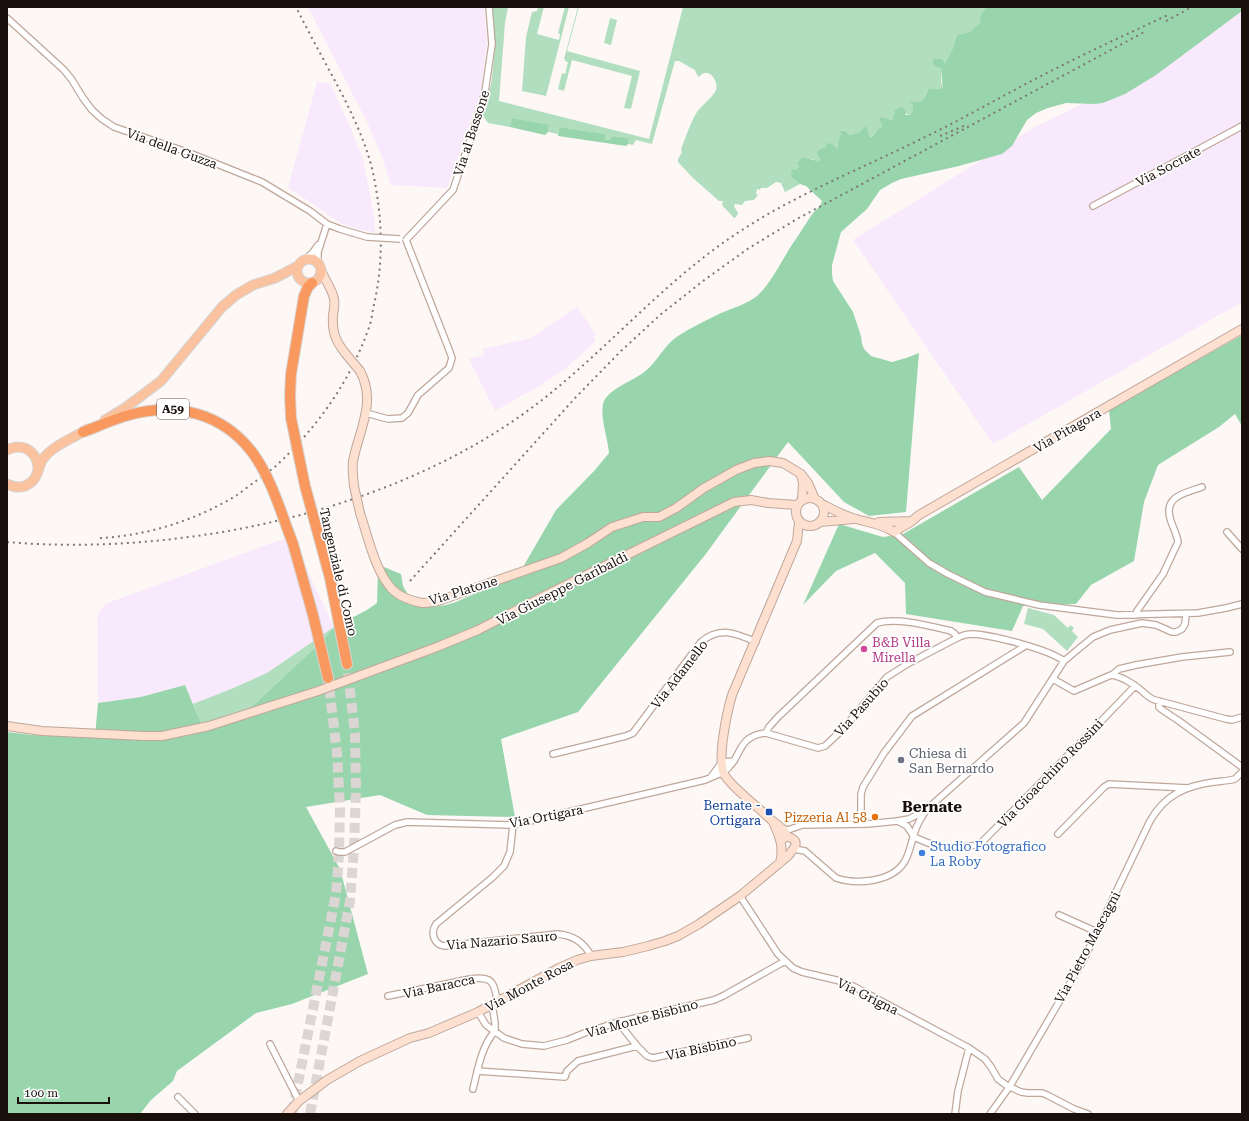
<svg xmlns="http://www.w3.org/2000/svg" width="1249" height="1121" viewBox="0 0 1249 1121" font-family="'Roboto Serif',serif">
	<rect width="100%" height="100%" fill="#fdf8f6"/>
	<!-- industrial -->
	<path fill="#f9e9fc" d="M308,7H484L487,43L481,91L447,188L391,185L382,157L368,124Z
		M1242,7V302L993,444L853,240L1033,128L1133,79Z
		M317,82L330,83L349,124L362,156L369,188L374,218L375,232L361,230L340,223L310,202L288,188Z
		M577,307L596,334L593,337L596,341L565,369L539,386L495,411L469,359L484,355L482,349L531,338Z
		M291,536L334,627L267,673L231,689L193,704L185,685L141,697L98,703L97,615L105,604Z"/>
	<!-- green -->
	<path fill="#b0debe" d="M492,7H508L505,23L499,101L649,139L683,7H986L980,16L982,22L970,32L957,35L952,50L945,63L942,59L935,58L942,70L941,82L943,87L940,89L929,88C922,99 925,103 910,103L913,106V111L910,115L893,110L895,113L894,121L882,124V128H879L875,133L870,137L868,133L860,132L850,135L845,131L840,130L841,134C837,139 839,143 837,150L826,147L818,150L816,152L820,159L818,162L813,159H807L799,166L797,171L793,169L792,171L793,174L791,177L800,184L785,192L781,183L776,182L767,188H761L760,190L757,189L756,194L758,195L754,200L745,201L742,205L735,204L734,206L738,213L736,217L734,218L722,205L723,201H719L693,178L678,162V159L682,152L681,149C686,137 690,123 697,112C702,105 713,97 716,90C718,84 714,74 707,73C703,72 701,75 699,77L697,75L695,70L679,61H675L652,144L636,140L633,145L628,144L629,138L613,136L609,140L605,139L606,134L559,127L558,134L548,132L549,126L512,118L510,127L488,123L481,113L491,85L495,49Z
		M538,7H544L537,34L559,40L560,34L558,33L565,7H569L546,96L522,91L526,37L532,12L537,11Z
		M578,7H579L567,51L640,71L631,109L624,108L632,76L572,60L564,91L558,89L562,73L565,74L568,62L565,61V59H564Z
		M610,18L617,20L611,45L604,43Z
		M1028,608L1054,615L1068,628L1070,625L1074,628L1072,631L1078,637L1067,651L1043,629L1024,624Z
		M334,627L321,642L247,711L202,727L193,704L231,689L267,673Z"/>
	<!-- forest -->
	<path fill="#98d5ac" d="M986,7H1242V11L1156,75L1125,94L1103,103L1094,104L1066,103L1048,108L1036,113L1027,120L1012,146L1002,154L959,166L901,179L892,183L880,190L867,209L841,232L832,265V274L833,281L853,312L861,336L862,344L864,349L871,356L892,362L906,358L919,353L906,512L869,516L844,502L788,442L705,555L578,712L501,739L515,817L427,815L380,795L306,807L340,869L368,974L292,1004L256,1013L177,1071L173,1081L151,1100L140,1114H7V732L32,735L95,736L98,703L141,697L185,685L202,726L247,711L321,642L334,627L367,610L377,603L378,569L384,567L401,574L403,586L410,598L420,606L432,607L446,605L456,602L519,574L556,510L595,470L609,453C608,439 600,418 603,404C606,390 632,381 643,373C657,363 663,346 678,336C692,327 707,320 721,313C733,308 747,304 757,296C773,282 785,253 798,236C803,228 808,220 813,213C817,209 821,206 822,201L806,186L800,184L791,177V174H793L791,171L793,169L797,170L799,166L797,163L803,157C808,160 813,158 818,162L820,159L816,152L818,150L826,147V145L828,143L832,144L837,149C839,143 837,140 841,134L839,130L845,131L850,135L860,132L866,126L868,133L871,137L875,133L879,128H882V124L879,120L881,117L894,121L893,117L895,113L893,110L902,107L906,111L905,115H910L913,111V106L909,102C925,103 922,100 929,88L940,89L943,87C941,80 943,74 941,68L937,67L933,64V61L935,58L942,59L945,63L952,50L957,35L970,32L981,22L980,16Z
		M512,118L549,125L548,132L545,135L510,127Z
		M559,127L606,134L605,139L609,140L613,136L629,138L628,144L626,146L558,136Z
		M1242,335V426L1235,414L1219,427L1158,465L1144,502L1134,561L1091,585L1076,604L1023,606L1012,631L906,614L905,583L875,553L836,571L803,605L839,524L883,537L903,534L1019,467L1042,500L1111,429L1109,410Z"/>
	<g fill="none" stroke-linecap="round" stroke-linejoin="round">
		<!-- highway-tunnel -->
		<path stroke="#dbd5d3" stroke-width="10" stroke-dasharray="10 5" stroke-linecap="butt" d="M292,1113L336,894L339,854L340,809L337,753L328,678
			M310,1114L350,901L354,848L356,789L355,734L347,664"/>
		<defs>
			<path id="street" d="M7,18L64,70L72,80L83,98L92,110L102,119L114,127L187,152L262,182L310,211L327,224L340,229L367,237
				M1093,206L1242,126
				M406,240L453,190L469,143L485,92L492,44L489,7
				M306,259L313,252L318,245
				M318,263V252L327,224
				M366,413L388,419L402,418L408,413L418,395L449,368L452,358L448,347L406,240
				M894,532L929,563L948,574L985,592L1039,605L1117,615L1198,613L1226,608L1242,604
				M1227,532L1242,549
				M1136,615L1137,611L1163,574L1178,542C1177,534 1172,526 1170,518C1164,495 1187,493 1202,487
				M1112,675L1119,669L1136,665L1182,657L1230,652
				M1053,679L1074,691L1111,675C1121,676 1134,684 1142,691C1146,695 1149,698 1155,700L1226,719L1232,720L1242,717
				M1159,701V707L1161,709L1179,721L1242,767
				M766,733L769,727L778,717L877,623C897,617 930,626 951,631L955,634L957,638
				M553,754L626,736L633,733L701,642C719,626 736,633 756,642
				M725,768C741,764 735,735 766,733L818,748L825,746L842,730L887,677L909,663L957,638C961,636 966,634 972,634C992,635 1048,649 1064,661
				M711,777L722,762L734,761
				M898,821L907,826L914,837
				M861,824V794L863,787L884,753L912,716L1025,646
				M513,825L510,852L504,866L493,877L436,924C430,933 434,945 445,946L557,934C572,935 584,942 591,956
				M784,829L788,830L802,825L867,824L898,821L909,819L926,810L1024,723L1064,661L1093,637L1110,630L1142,623L1156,625L1172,632H1176L1182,629L1185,624L1186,614
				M1058,834L1104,787L1109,784L1188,788
				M914,837C932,845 943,850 963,847C970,846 976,846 982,842L1080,743L1135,686
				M794,849L805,851L836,878C857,885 893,882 905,861C911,850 912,837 917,826C919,821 922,816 925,812
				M336,851L339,852H345L395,825L407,822L513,825L705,780L724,772L729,767
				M740,896L778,954L793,968L802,972L836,980L853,986L969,1048L985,1059L991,1067L998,1079L1006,1085L1021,1092L1028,1093H1042L1047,1095L1074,1109L1088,1114
				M1059,915L1097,932
				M388,996L470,979C491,976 495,981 497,1002
				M492,1004L495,1023V1031
				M478,1012L486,1025L504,1038L522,1044L544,1046L567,1040L587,1032L618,1022L714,1000L723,996L785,961
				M618,1022L637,1046
				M270,1044L299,1101
				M477,1071L565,1077L567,1071L578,1061L637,1046L647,1056L653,1058L748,1038
				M473,1089C478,1069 481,1047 495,1031
				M178,1097L195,1114
				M955,1114L958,1091L969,1048
				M990,1114L1010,1086L1083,961L1150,821C1165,795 1185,786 1214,782C1221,781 1228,781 1235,779L1242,772"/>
			<path id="secondary" d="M321,270C325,281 332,288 334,299C335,304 334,310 333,315C332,332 335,340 345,353
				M801,475L803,483L802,499
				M354,486C353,477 352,469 353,461C359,430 377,402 360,371
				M796 512a14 14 0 1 1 28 0a14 14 0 1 1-28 0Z
				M822,504C832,509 844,516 856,519C870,523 882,524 894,532L912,521L919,515L1242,329
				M360,513C368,537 375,570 391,588C398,596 412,601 422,603C427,603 433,602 438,601L561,558L588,543L612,527L643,517H659L676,508L704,488L736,470L754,463L769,461L783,463L801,474L808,483L815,499
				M820,522L854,519
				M879,522L911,521
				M7,726L42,731L143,736H162L209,726L318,691L437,647L478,630L552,592L734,502L751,500L768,503L797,505
				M773,822C780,837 784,847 780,863
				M787,837C784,827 775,824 768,817C758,807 730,786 724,774C717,758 727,712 732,695L797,541L799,522
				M287,1114L299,1101L327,1080L360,1061L410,1038L429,1033L478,1012L559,968L577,960L591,956L623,952L648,946L665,941L678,936L699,924L740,896L788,856C793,849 802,842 789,837H785L781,841"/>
			<path id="primary" d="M297 271a12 12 0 1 1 24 0a12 12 0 1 1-24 0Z
				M105,420L125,408L161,381L222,307L236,295L253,285L275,278L298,266
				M7,450C34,436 51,475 25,486C19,488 13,487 7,484
				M37,474C39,469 40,463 43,459C52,446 75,437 88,429"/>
			<path id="highway" d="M291,418L290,395L291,374L304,296L308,287L312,283
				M83,432C99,426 114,419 129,415C177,402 222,413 252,452
				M293,544L313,615L328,678
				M330,578L347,664"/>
		</defs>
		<!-- street casing -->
		<use href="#street" stroke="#bfa79b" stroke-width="8"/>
		<!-- secondary casing -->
		<use href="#secondary" stroke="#bfa79b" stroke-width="10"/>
		<!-- primary casing -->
		<use href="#primary" stroke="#d6d4d3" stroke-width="11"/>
		<!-- highway casing -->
		<use href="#highway" stroke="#d6d4d3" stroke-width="12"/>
		<!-- street -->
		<use href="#street" stroke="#fff" stroke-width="5.5"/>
		<!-- secondary -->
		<use href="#secondary" stroke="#fde0cf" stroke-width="8"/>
		<!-- primary -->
		<use href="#primary" stroke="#fbc29f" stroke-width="9"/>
		<!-- highway -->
		<use href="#highway" stroke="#f9995f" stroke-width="10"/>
		<!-- rail -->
		<path stroke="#7e7774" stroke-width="2" stroke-dasharray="2 4" stroke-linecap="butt" d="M1166,21L1192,7
			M940,136L966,125
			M100,538C146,536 197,520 237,495C243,491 250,485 256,481C264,475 272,470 279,463C318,426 350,381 368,330C371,323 372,316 373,309C383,268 383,225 375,183C369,147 351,111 334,79C321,55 308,31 296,7
			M7,542C184,557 400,511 542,400C611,346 667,278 742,230C799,193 863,168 923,138C969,116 1012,90 1057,68C1094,49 1132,32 1170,14
			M410,581L576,397L621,351L660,315L703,281L749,248L797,219L1146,31"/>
		<defs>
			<path id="street-bridge" d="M367,237L400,239"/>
			<path id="secondary-bridge" d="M345,353L360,371
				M354,486L360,513"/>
			<path id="highway-bridge" d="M291,418L305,486L330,578
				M252,452C272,479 281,513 293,544"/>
		</defs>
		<!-- street-bridge casing -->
		<use href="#street-bridge" stroke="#bfa79b" stroke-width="8" stroke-linecap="butt"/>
		<!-- secondary-bridge casing -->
		<use href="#secondary-bridge" stroke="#bfa79b" stroke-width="10" stroke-linecap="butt"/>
		<!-- highway-bridge casing -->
		<use href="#highway-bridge" stroke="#d6d4d3" stroke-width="12" stroke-linecap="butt"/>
		<!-- street-bridge -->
		<use href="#street-bridge" stroke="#fff" stroke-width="5.5"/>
		<!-- secondary-bridge -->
		<use href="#secondary-bridge" stroke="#fde0cf" stroke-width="8"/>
		<!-- highway-bridge -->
		<use href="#highway-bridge" stroke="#f9995f" stroke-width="10"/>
	</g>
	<!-- markers -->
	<circle fill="#d1479c" stroke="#fff" stroke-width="1.5" cx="864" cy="649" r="4"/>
	<circle fill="#6b7280" stroke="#fff" stroke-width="1.5" cx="901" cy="760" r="4"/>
	<rect fill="#1a4fb4" stroke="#fff" stroke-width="1.5" x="765" y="808" width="8" height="8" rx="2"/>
	<circle fill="#e8710a" stroke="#fff" stroke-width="1.5" cx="875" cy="817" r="4"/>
	<circle fill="#3f7fe0" stroke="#fff" stroke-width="1.5" cx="922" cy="853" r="4"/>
	<g text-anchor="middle" stroke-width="3.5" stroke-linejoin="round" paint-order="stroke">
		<!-- shield labels -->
		<rect fill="#fff" stroke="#5e5855" stroke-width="1" x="157" y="399" width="32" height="20" rx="3"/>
		<g font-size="12" font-weight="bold" fill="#19100c">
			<text x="173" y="413">A59</text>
		</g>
		<!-- street labels -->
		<g font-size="13" fill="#19100c" stroke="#fff">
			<text transform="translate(471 133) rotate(-72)" y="5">Via al Bassone</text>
			<text transform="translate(172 148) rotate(20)" y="5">Via della Guzza</text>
			<text transform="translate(1168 166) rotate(-28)" y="5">Via Socrate</text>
			<text transform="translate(1067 430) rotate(-30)" y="5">Via Pitagora</text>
			<text transform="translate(339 572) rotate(77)" y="5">Tangenziale di Como</text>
			<text transform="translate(562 588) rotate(-27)" y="5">Via Giuseppe Garibaldi</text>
			<text transform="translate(463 590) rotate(-17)" y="5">Via Platone</text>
			<text transform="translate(679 674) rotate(-52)" y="5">Via Adamello</text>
			<text transform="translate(861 707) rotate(-48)" y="5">Via Pasubio</text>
			<text transform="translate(1050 773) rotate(-46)" y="5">Via Gioacchino Rossini</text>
			<text transform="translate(546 816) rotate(-11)" y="5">Via Ortigara</text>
			<text transform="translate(502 940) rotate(-5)" y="5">Via Nazario Sauro</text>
			<text transform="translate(1087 947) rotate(-62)" y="5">Via Pietro Mascagni</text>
			<text transform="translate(529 985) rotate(-28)" y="5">Via Monte Rosa</text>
			<text transform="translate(439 986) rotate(-12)" y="5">Via Baracca</text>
			<text transform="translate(868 996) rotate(26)" y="5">Via Grigna</text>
			<text transform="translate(642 1018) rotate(-15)" y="5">Via Monte Bisbino</text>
			<text transform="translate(701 1048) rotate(-12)" y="5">Via Bisbino</text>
		</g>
		<!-- hotel labels -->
		<g font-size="13" fill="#b23c85" stroke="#fff" text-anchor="start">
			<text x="872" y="647">B&amp;B Villa<tspan x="872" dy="15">Mirella</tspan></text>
		</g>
		<!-- worship labels -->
		<g font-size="13" fill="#5b616d" stroke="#fff" text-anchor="start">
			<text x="909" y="758">Chiesa di<tspan x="909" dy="15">San Bernardo</tspan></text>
		</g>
		<!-- transit labels -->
		<g font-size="13" fill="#164399" stroke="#fff" text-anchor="end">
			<text x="761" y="810">Bernate -<tspan x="761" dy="15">Ortigara</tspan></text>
		</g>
		<!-- food labels -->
		<g font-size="13" fill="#c56008" stroke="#fff" text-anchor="end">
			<text x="867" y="822">Pizzeria Al 58</text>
		</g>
		<!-- shop labels -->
		<g font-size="13" fill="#366cbe" stroke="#fff" text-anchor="start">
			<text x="930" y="851">Studio Fotografico<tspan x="930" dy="15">La Roby</tspan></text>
		</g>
		<!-- quarter labels -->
		<g font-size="15" font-weight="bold" fill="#19100c" stroke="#fff">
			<text x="932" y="812">Bernate</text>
		</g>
	</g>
	<!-- border -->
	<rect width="1249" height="1121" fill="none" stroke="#19100c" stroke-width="16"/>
	<!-- scale -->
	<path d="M18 1097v6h91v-6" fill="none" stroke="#19100c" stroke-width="2"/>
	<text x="24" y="1097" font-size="12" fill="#19100c" stroke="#ffffff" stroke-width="3" paint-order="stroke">100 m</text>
</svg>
